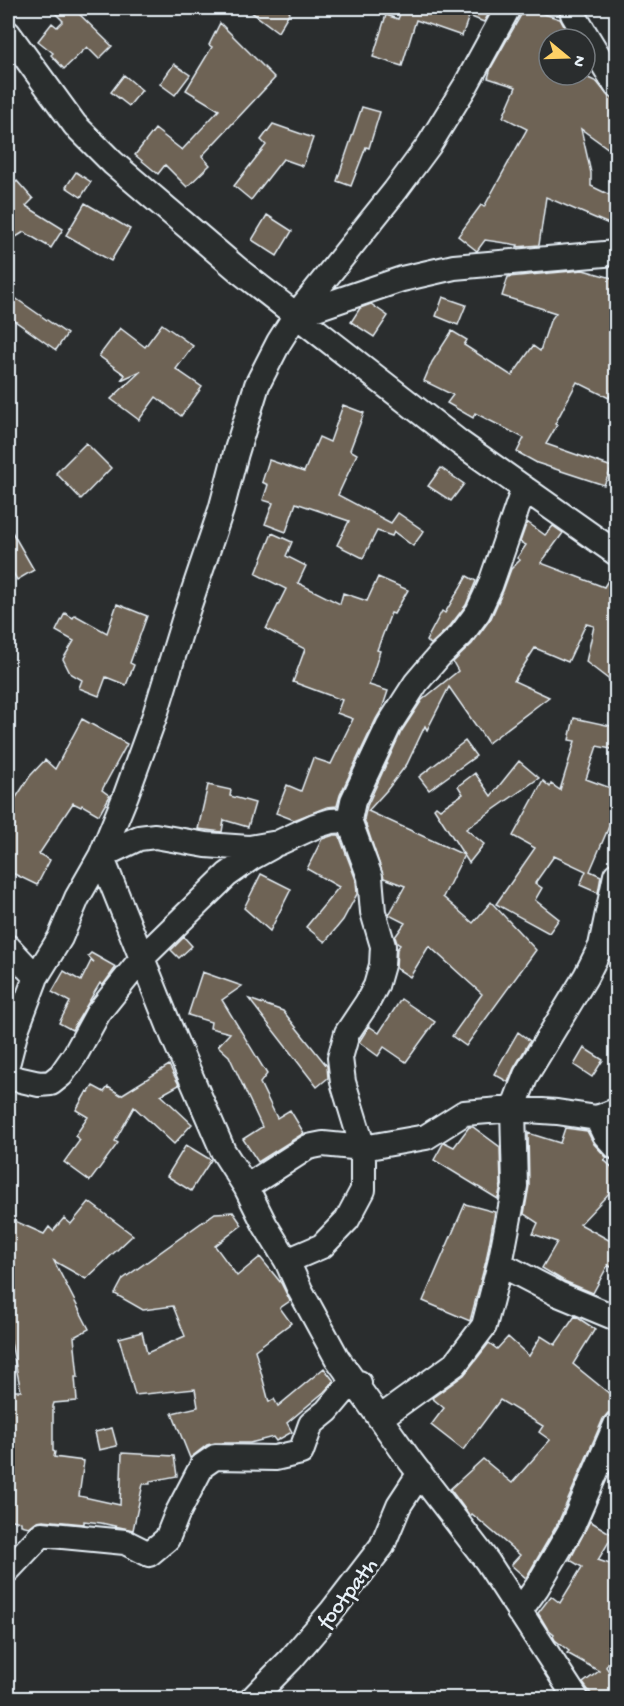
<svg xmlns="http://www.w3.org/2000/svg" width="624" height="1706" viewBox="0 0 624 1706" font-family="'Gochi Hand',sans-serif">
	<rect width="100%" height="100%" fill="#2a2d2e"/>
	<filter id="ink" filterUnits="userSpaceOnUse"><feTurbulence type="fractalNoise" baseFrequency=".0167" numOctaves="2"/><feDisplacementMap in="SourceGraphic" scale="12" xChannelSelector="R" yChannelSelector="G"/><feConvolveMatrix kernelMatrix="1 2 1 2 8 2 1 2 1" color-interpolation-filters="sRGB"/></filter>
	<g filter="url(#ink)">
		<!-- building -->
		<path fill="#6e6355" stroke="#e8f1f8" stroke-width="1.5" d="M58,8H73L112,46L99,59L87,47L64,69L51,55L53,53L38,41L52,23L57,27L63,21L54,12Z
			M246,8H292L278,32Z
			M389,8H492L484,22L469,16L462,36L416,20L402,66L373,57L386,15L398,19L400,14L389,10Z
			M522,8H540L538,12L560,19L571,39H549V75H582L597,82L609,97L616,99V154L581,129L591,173V186L616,198V227L546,197L539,245L517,247L518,245L485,240L477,251L458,236L481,205L484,207L527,129L503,117L516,87L488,78L491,68L521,15Z
			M220,23L275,78L202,156L210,165L187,187L165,165L158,174L135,155L155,129L182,150L219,110L186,90L212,47L209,45Z
			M174,64L190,75L175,95L160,84Z
			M124,75L142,90L129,106L111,92Z
			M362,107L380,112L369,148L366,147L351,186L337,181Z
			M273,124L313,138L303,166L283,159L251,200L234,186L266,145L261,140Z
			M76,172L91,182L81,197L66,187Z
			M17,181L33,199L26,206L63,229L51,248L24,232L8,242V189Z
			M85,203L130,229L111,261L66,235Z
			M267,215L292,231L277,256L252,240Z
			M583,270L616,279V383L609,398L577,382L555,424L557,425L546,444L612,467L604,485L537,463L517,452L524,438L475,413L473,418L447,403L453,395L424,381L432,362L452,331L467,340L464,345L512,376L533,346L540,351L550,321L556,313L502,296L508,277Z
			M8,293L67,334L56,350L8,316Z
			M443,297L466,305L458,325L436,316Z
			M371,304L388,316L374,337L351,322L360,308Z
			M162,324L193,346L176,369L202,387L181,416L156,397L139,420L111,399L141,371L121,380L125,375L99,356L120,328L145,347Z
			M343,405L364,413L350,450L357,454L338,495L391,523L398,513L424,531L413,546L394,532L392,536L377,531L363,558L337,545L349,521L296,503L286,532L265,524L273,503L263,500L268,485L262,482L269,460L304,472L319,437L330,442Z
			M86,443L111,468L81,499L56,473Z
			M441,468L464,484L451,501L428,486Z
			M527,522L545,535L553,526L563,533L541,563L604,587L616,567V685L586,662L594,626L586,624L568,662L535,648L514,681L549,697L488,743L449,687L427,730L425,726L407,764L387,790L368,811L464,855L434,808L436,806L440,809L463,794L458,786L475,773L491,796L519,761L539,778L466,829L484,844L469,863L464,855L443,897L473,923L491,902L536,950L466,1046L452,1036L482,994L429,946L410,977L396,968L397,949L400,945L397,943L395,937L405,923L389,915L405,886L384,878L364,819L367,806L401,732L422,700L458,671L453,662L472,644L491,618L503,591L511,569L520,560L517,558L526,545L520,542Z
			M8,525L34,570L17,580L8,563Z
			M272,533L292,542L286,556L306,566L298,583L340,604L343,593L367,601L378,577L408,590L394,614L391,613L377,650L380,651L369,685L388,691L382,709L376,719L340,795L337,806L327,807L294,820L276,813L287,785L301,791L313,758L331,764L353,719L337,713L342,700L293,682L305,649L266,629L286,589L256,574Z
			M467,576L476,581L466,605L450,626L431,644L426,641L442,611L445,613Z
			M117,604L147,616L130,663L134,665L126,685L106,677L99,696L79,688L82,680L70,673L63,659L74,641L56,631L65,613L73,618L75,615L107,633Z
			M574,718L616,727V750L597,746L586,779L616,790V810L590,871L601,876L598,893L580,885L586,871L554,856L535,883L542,888L535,900L559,919L549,933L496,904L535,848L513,836L543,781L550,787L551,784L560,790L575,741L569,740Z
			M82,719L127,744L102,790L110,796L99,815L82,805L81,807L73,803L39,854L50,860L37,885L8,871V840L15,825L8,820V810L30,776L45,760L55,769Z
			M465,741L476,756L429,790L419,777Z
			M208,785L231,790L230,796L255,803L248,827L224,820L222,832L198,829Z
			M334,835H339L356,880L357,894L343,920L325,942L306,927L339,887L307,869L322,839Z
			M261,874L291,889L270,931L244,908Z
			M184,937L192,946L179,958L171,950Z
			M91,953L116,967L103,985L100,983L72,1030L59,1023L70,1002L52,992L64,971L81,981L91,961L94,962L88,956Z
			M202,972L242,986L222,1000L267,1074L260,1083L277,1118L290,1110L304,1133L258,1162L243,1139L262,1127L229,1056L218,1046L230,1033L210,1028L211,1022L188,1015Z
			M249,999L283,1011L327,1066L328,1078L317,1087Z
			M401,999L435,1022L406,1062L384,1047L378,1056L359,1042L369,1026L379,1033Z
			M518,1032L530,1041L514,1068L508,1082L494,1074Z
			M584,1048L603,1060L592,1077L574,1065Z
			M169,1065L179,1085L161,1095L192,1124L174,1144L134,1107L115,1141L118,1143L90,1181L64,1162L80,1140L75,1136L88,1117L76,1110L87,1091L89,1092L93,1086L104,1092L108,1087L121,1095Z
			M469,1127H473L500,1147L501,1185L498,1199L434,1160L444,1142L454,1147Z
			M565,1128L587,1131L594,1144L607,1158L604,1160L616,1171V1186L580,1224L616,1244V1270L608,1265L593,1293L564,1281L542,1268L557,1242L533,1234L538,1223L524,1214L529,1186L528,1133L560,1143Z
			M186,1145L211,1160L191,1191L167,1176Z
			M89,1202L133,1235L86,1279L54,1261L89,1329L74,1337L78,1377H75L77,1401L54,1403L53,1406V1451L55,1452L54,1457L84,1461L79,1496L120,1505L122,1453L174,1456L177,1476L150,1481V1484H143L133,1530L101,1523L84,1521V1524L43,1520L37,1521L29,1527L21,1525V1522L8,1519V1391H21L8,1328V1218L44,1234L49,1227L53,1231L64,1218L71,1224Z
			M465,1204L495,1212L486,1261L470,1321L423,1301Z
			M233,1212L242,1225L215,1246L237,1276L260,1257L281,1283L290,1301L280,1308L291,1323L255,1350L269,1402L274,1399L278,1406L324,1368L334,1381L324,1392L287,1423L292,1432L276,1441L273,1437L250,1443H215L207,1445L190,1458L172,1413L198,1407L195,1389L135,1395L119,1338L142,1332L147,1353L185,1336L173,1306L143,1310L115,1294L123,1279L215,1213Z
			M575,1316L595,1329L573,1364L616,1399V1411L608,1413L603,1419L558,1523L526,1578L511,1565L520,1555L472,1514L470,1516L450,1489L483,1459L512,1483L550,1440L539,1432L543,1426L500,1400L463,1450L431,1425L444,1408L432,1398L464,1375L489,1343L497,1349L508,1337L529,1356L541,1336L555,1345Z
			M112,1428L117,1446L99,1450L95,1432Z
			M590,1521L613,1535L598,1560L616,1566V1649L606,1667L616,1681V1698H594L583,1683L599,1671L567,1653L569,1651L555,1640L553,1636L554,1634L547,1628L538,1613L551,1596L560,1603L582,1567L570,1560Z"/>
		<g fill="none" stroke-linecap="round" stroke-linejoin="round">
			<defs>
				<path id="minor" d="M573,8V14L616,85
					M8,33L75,125L113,163L242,273L460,443L616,553
					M296,315L402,279L454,267L616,253
					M349,820L331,821L315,826L278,843L249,848L206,845L155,836L139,838L101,856L174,1038L223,1151L246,1187L265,1225L287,1261L300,1290L337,1358L411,1462L487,1561L576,1698
					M8,947L36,977
					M8,1061L16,1030L36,977L60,938L77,898L101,856L126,795L155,715L185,617L221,510L236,453L257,385L279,342L296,315L395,191L429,145L466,85L508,8
					M8,1077L39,1084L51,1083L61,1075L75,1055L98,1013L143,957L227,875L251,858L271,847
					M597,1118L605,1135L616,1147
					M246,1187L308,1147L323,1144L363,1148L426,1137L464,1113L513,1109L557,1112L597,1118L616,1111
					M287,1261L322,1246L347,1220L363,1190V1148L343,1082L340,1058L347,1033L367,1003L376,986L382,965L383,946L373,912L370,877L349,820L353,801L389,725L416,683L439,656L461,635L478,612L490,586L524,488
					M500,1264L558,1294L616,1318
					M380,1418L455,1364L484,1326L500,1264L515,1186L513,1109L526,1075L586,976L601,946L616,875
					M8,1570L42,1534L125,1542L149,1554L167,1539L177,1514L202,1466L215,1457L275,1458L301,1452L311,1424L327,1411L343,1392L359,1383
					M519,1612L537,1587L571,1529L616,1425
					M253,1698L291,1659L332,1611L382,1546L399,1505L420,1473"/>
			</defs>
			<!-- minor casing -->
			<use href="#minor" stroke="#e8f1f8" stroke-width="28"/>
			<!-- minor -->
			<use href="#minor" stroke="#2a2d2e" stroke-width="24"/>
		</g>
	</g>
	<g text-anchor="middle" stroke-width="6" stroke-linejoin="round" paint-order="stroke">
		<!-- street labels -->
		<g font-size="22" fill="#e8f1f8" stroke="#2a2d2e">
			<text transform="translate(346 1592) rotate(-52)" y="8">footpath</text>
		</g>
	</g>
	<!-- margin -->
	<rect width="624" height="1706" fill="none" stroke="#2a2d2e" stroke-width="30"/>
	<rect x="15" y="15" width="594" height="1676" fill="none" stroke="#e8f1f8" stroke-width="2" filter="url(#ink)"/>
	<!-- north arrow -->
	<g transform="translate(567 57) rotate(109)"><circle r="28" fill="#2a2d2e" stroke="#767b7f" stroke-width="1.5"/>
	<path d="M0-4.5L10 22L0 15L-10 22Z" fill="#ffd166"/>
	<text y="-9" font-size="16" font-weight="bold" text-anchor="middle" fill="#e8f1f8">N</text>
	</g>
</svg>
